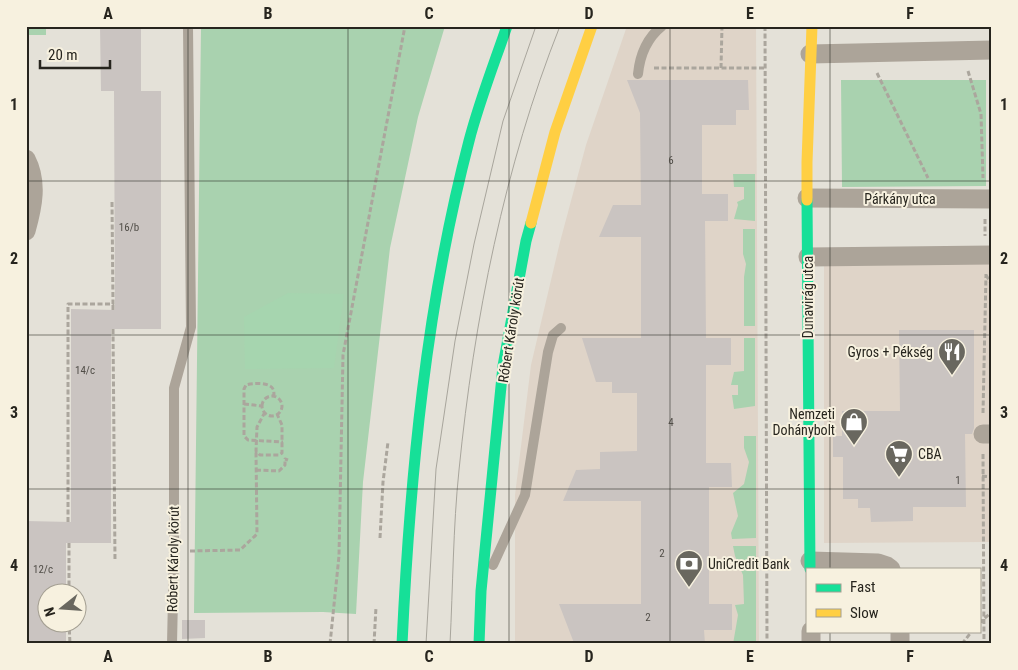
<svg xmlns="http://www.w3.org/2000/svg" width="1018" height="670" viewBox="0 0 1018 670" font-family="'Roboto Condensed',sans-serif">
	<rect width="100%" height="100%" fill="#e4e1d8"/>
	<!-- commercial -->
	<path fill="#dfd4c8" d="M627,26L756,27L759,644H515V495L531,365L560,242L586,145Z
		M992,264V441L989,442V542L824,543V265Z"/>
	<!-- green -->
	<path fill="#a9d2af" d="M26,26H46V35H26Z
		M201,26H445L418,117L390,248L363,482L356,614L323,612L194,613Z
		M841,80H986V186L842,187Z
		M733,174H755V221L734,219L738,205L737,202L744,199V187H734Z
		M743,229H755V326H744V277L746,264L743,254Z
		M744,338H755V406L734,409L732,395H738V385H731L734,372L744,371Z
		M744,436H756V538L732,539L731,533L738,516L733,493L744,484L749,462L744,448Z
		M733,546H756V644H733L738,615L735,605L744,604L743,575L735,556Z"/>
	<!-- forest -->
	<path fill="#a6d5af" d="M288,293L344,294L334,368L245,369L244,317Z"/>
	<!-- building -->
	<path fill="#cac4c1" d="M100,26H141V91H161V329H111V543H66V592H48V622H66V644H26V521L71,522V309L115,310L114,91H101Z
		M627,80H748L749,110H736V125H702V194H728V221H705L706,338H731V365H706V463H731L732,487H709V604H732V630H704L705,644L574,643L559,604H641V501H563L576,470L600,469V452L637,451V393H612V382H596L582,338H641V237H599L613,205H641L640,113Z
		M899,330H974V428L972,434H965L966,507H913V521L871,522L870,508H858V499H843V457H833V436H842V411H900Z
		M182,620H205V638L182,639Z"/>
	<g fill="none" stroke-linecap="round" stroke-linejoin="round">
		<!-- path -->
		<path stroke="#aba69d" stroke-width="3" stroke-dasharray="5 2.5" stroke-linecap="butt" d="M765,26L767,644
			M654,68H765
			M721,68L722,26
			M968,71L981,114L983,178
			M877,73L928,178
			M985,219V236
			M986,275L992,285
			M113,310V304
			M113,329L115,560
			M262 406a10 10 0 1 1 20 0a10 10 0 1 1-20 0Z
			M274,397C274,395 274,390 273,389C270,382 252,383 246,385L244,389V436L248,440L283,442
			M244,404L262,406
			M265,412L257,427L256,451L260,455H279L282,453V425L277,414
			M983,413L986,274
			M983,454L984,644
			M256,470L279,471L285,465V459L288,460
			M982,476L992,477
			M68,522V304H113L112,202
			M380,538L383,482L388,442
			M69,543V592
			M190,551L240,550L257,534L256,451
			M69,622L70,644
			M979,623L992,612
			M984,643H992
			M330,644L339,556L343,355L405,26
			M374,644L376,607
			M962,644L972,631"/>
		<!-- lane -->
		<path stroke="#aca499" stroke-width="10" d="M638,74C640,54 647,38 662,26
			M493,565L525,495L548,352L553,335L561,328
			M172,644L174,551V388L191,327L188,26"/>
		<!-- street -->
		<path stroke="#aca499" stroke-width="19" d="M810,54L992,50
			M26,159C38,182 33,206 26,231
			M807,198L992,199
			M808,257L992,255
			M983,434H992
			M810,561L878,563L887,566L891,569
			M811,631V644
			M900,644V631"/>
		<!-- fast -->
		<path stroke="#16e098" stroke-width="11" d="M807,200L810,569
			M402,644C410,475 426,305 469,141C479,102 494,64 507,26
			M479,644L481,591L503,366L526,241L531,223"/>
		<!-- slow -->
		<path stroke="#ffcf43" stroke-width="11" d="M807,200V162L812,26
			M531,223L555,132L592,26"/>
		<!-- tram -->
		<path stroke="#a8a59c" stroke-width="1" d="M426,644L436,469L455,341L474,244L503,121L536,26
			M450,644C453,586 453,528 459,470C474,320 504,167 560,26"/>
	</g>
	<!-- grid -->
	<path fill="none" stroke="#27251e" stroke-width="1" stroke-opacity="0.55" d="M188,26V644M348,26V644M509,26V644M670,26V644M830,26V569M26,181H992M26,335H992M26,489H992M830,631V644"/>
	<!-- icons -->
	<defs>
		<symbol id="restaurant-pin" viewBox="-11 -11 22 30"><path d="M0 17L-7.5 6A9.5 9.5 0 1 1 7.5 6Z" fill="#69675f" stroke="#f7f1df"/><path d="M-5-6h1v4h1v-4h1v4h1v-4h1v5L-1.5 .5V6h-2V.5L-5-1ZM5-6V6H3V1.5H1.5Q1.5-4 5-6Z" fill="#fff"/></symbol>
		<symbol id="shop-pin" viewBox="-11 -11 22 30"><path d="M0 17L-7.5 6A9.5 9.5 0 1 1 7.5 6Z" fill="#69675f" stroke="#f7f1df"/><path d="M-5-2.5h2.3a2.7 3.5 0 0 1 5.4 0H5L5.5 6h-11ZM-1.5-2.5h3a1.5 2.3 0 0 0-3 0Z" fill="#fff"/></symbol>
		<symbol id="supermarket-pin" viewBox="-11 -11 22 30"><path d="M0 17L-7.5 6A9.5 9.5 0 1 1 7.5 6Z" fill="#69675f" stroke="#f7f1df"/><path d="M-6-5.5h2.5l.6 2H6L4.5 2H-2.5L-4.4-4H-6ZM-1.5 3.2a1.3 1.3 0 1 0 .1 0ZM3 3.2a1.3 1.3 0 1 0 .1 0Z" fill="#fff"/></symbol>
		<symbol id="bank-pin" viewBox="-11 -11 22 30"><path d="M0 17L-7.5 6A9.5 9.5 0 1 1 7.5 6Z" fill="#69675f" stroke="#f7f1df"/><path d="M-6-4H6V4H-6ZM0-2.3a2.3 2.3 0 1 0 0 4.6a2.3 2.3 0 1 0 0-4.6Z" fill="#fff"/></symbol>
	</defs>
	<g fill-rule="evenodd">
		<use href="#restaurant-pin" x="936" y="336" width="32" height="43"/>
		<use href="#shop-pin" x="838" y="406" width="32" height="43"/>
		<use href="#supermarket-pin" x="883" y="438" width="32" height="43"/>
		<use href="#bank-pin" x="673" y="548" width="32" height="43"/>
	</g>
	<g text-anchor="middle" stroke-width="4" stroke-linejoin="round" paint-order="stroke">
		<!-- number labels -->
		<g font-size="11" fill="#504d47">
			<text x="671" y="164">6</text>
			<text x="129" y="231">16/b</text>
			<text x="85" y="374">14/c</text>
			<text x="671" y="426">4</text>
			<text x="958" y="484">1</text>
			<text x="662" y="557">2</text>
			<text x="43" y="573">12/c</text>
			<text x="648" y="621">2</text>
		</g>
		<!-- street labels -->
		<g font-size="14" fill="#27251e" stroke="#f7f1df">
			<text x="900" y="204">Párkány utca</text>
			<text transform="translate(808 297) rotate(-90)" y="5">Dunavirág utca</text>
			<text transform="translate(511 330) rotate(-81)" y="5">Róbert Károly körút</text>
			<text transform="translate(173 559) rotate(-89)" y="5">Róbert Károly körút</text>
		</g>
		<!-- poi labels -->
		<g font-size="14" fill="#27251e" stroke="#f7f1df" text-anchor="end">
			<text x="933" y="357">Gyros + Pékség</text>
			<text x="835" y="419">Nemzeti<tspan x="835" dy="16">Dohánybolt</tspan></text>
			<text x="918" y="459" text-anchor="start">CBA</text>
			<text x="708" y="569" text-anchor="start">UniCredit Bank</text>
		</g>
	</g>
	<!-- border -->
	<rect width="1018" height="670" fill="none" stroke="#f7f1df" stroke-width="55"/>
	<!-- legend -->
	<rect x="806" y="568" width="175" height="65" fill="#f7f1df" stroke="#a49f92"/>
	<rect x="816" y="584" width="25" height="8" fill="#16e098" stroke="#a49f92"/>
	<text x="850" y="592" font-size="15" fill="#27251e">Fast</text>
	<rect x="816" y="609" width="25" height="8" fill="#ffcf43" stroke="#a49f92"/>
	<text x="850" y="618" font-size="15" fill="#27251e">Slow</text>
	<!-- north arrow -->
	<g transform="translate(62 608) rotate(253)"><circle r="24" fill="#f7f1df" stroke="#a49f92"/>
	<path d="M0-4L9 19L0 12L-9 19Z" fill="#69675f"/>
	<text y="-8" font-size="14" font-weight="bold" text-anchor="middle" fill="#27251e">N</text>
	</g>
	<!-- scale -->
	<path d="M40 60v8h70v-8" fill="none" stroke="#27251e" stroke-width="2.5"/>
	<text x="48" y="60" font-size="15" fill="#27251e" stroke="#f7f1df" stroke-width="4" paint-order="stroke">20 m</text>
	<rect x="28" y="28" width="962" height="614" fill="none" stroke="#27251e" stroke-width="2"/>
	<g font-size="16" text-anchor="middle" font-weight="bold" fill="#27251e">
		<text x="108" y="19">A</text>
		<text x="268" y="19">B</text>
		<text x="429" y="19">C</text>
		<text x="589" y="19">D</text>
		<text x="750" y="19">E</text>
		<text x="910" y="19">F</text>
		<text x="14" y="110">1</text>
		<text x="1004" y="110">1</text>
		<text x="14" y="264">2</text>
		<text x="1004" y="264">2</text>
		<text x="14" y="418">3</text>
		<text x="1004" y="418">3</text>
		<text x="14" y="571">4</text>
		<text x="1004" y="571">4</text>
		<text x="108" y="662">A</text>
		<text x="268" y="662">B</text>
		<text x="429" y="662">C</text>
		<text x="589" y="662">D</text>
		<text x="750" y="662">E</text>
		<text x="910" y="662">F</text>
	</g>
</svg>
